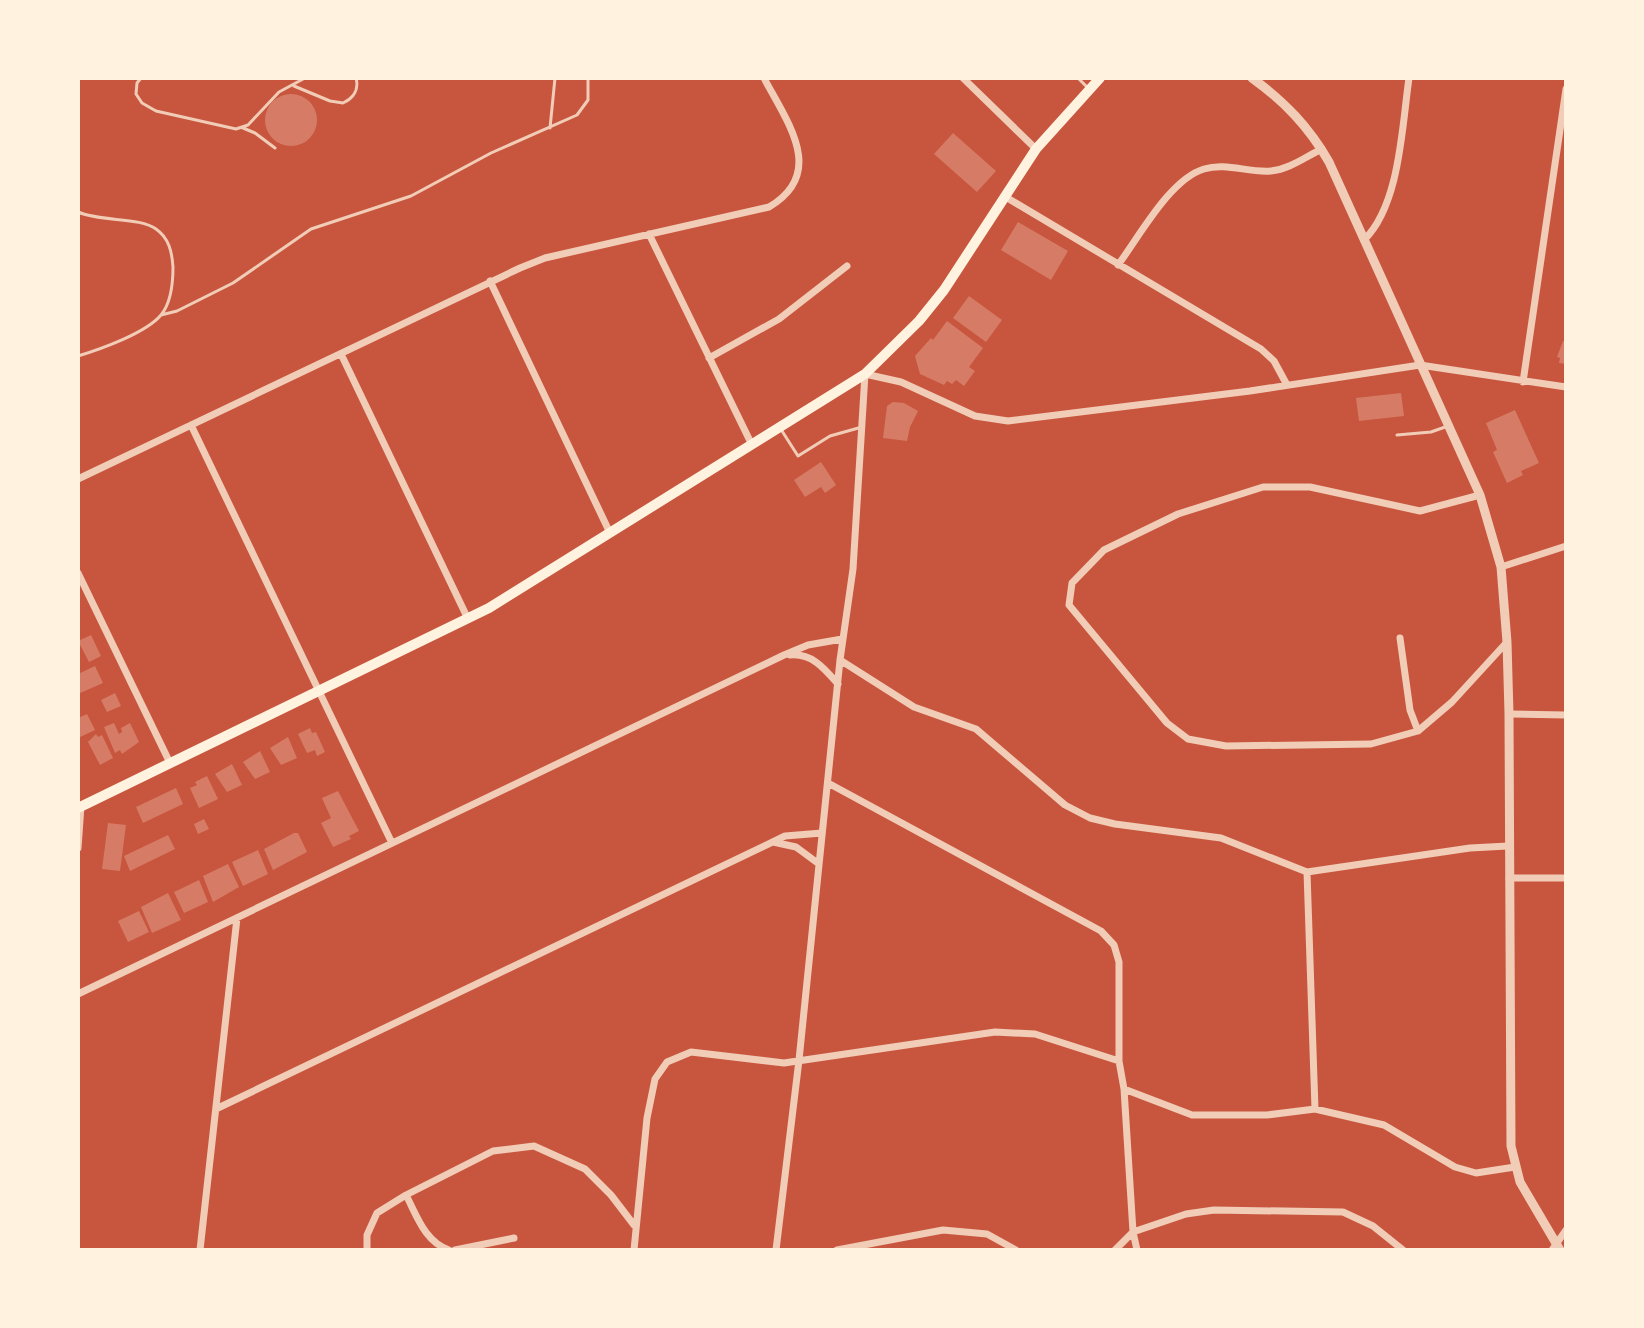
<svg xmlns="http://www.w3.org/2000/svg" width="1644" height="1328" viewBox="0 0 1644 1328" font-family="Lato,sans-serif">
	<rect width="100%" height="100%" fill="#c8553d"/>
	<!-- building -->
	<path fill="#d67c66" d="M265 120a26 26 0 1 1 52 0a26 26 0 1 1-52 0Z
		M953,133L996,171L977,192L934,154Z
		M1018,222L1068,251L1051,280L1001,250Z
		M969,296L1002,320L986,342L953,318Z
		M947,321L983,348L969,367L975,371L964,386L956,380L952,384L947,381L944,385L920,374L915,356L931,338L933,340Z
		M1563,341L1566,342V364L1559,363L1560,358L1557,357Z
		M1401,393L1404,416L1359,421L1356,398Z
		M893,402L904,403L918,411L910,427L907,441L883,438L887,406Z
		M1515,410L1539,463L1521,471L1523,475L1507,483L1493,452L1497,450L1486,423Z
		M821,462L836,485L825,493L821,487L805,497L794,480Z
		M91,635L101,656L89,662L78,641Z
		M95,666L103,683L78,694V674Z
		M115,693L121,706L107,712L101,700Z
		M87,714L95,730L78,738V718Z
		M114,723L119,734L122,732L121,728L130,723L139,742L122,754L120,750L115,753L104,727Z
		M310,728L312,733L316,732L325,752L317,756L315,750L307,753L298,734Z
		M96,734L98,737L102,735L113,758L100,765L88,742Z
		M288,737L297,758L281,765L270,748Z
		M260,751L270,772L255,779L243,762Z
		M232,764L242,785L227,792L215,774Z
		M207,776L218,799L199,808L190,788L197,785L195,782Z
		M176,788L183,804L143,823L136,807Z
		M338,791L359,831L349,836L351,839L333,847L321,823L331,818L322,798Z
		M204,819L209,829L198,834L194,824Z
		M108,823L126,825L120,871L102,869Z
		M294,833H298L307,852L273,870L264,849Z
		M168,835L175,849L130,871L124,856Z
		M258,850L268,874L243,886L232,862Z
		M228,864L239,887L213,902L203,876Z
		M199,880L208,902L184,913L174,892Z
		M168,893L181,920L152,933L141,907Z
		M139,911L149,932L128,942L118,921Z"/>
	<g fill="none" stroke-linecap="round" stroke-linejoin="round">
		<!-- service -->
		<path stroke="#f1ccb7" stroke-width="3" d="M141,78L137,83L136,94L142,103L156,111L236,129L248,125L279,92L305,78
			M1078,78L1087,87
			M294,86L330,101L343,103C354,98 359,89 356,78
			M243,128L255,133L275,148
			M550,128L555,78
			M78,212C101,222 140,217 156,229C169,238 172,252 173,267C173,283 171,303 161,315C146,333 101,349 78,356
			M161,315L177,311L233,283L311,229L411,196L491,153L577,115L588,100V78
			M782,431L798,456L830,436L862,427
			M1397,435L1431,432L1448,426"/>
		<!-- minor -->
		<path stroke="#f1ccb7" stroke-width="7" d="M963,78L1036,149
			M1004,196L1261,349L1274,361L1287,385
			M649,234L752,445
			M1364,240C1400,205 1402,126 1409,78
			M1118,265C1139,237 1170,179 1204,169C1226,162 1248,173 1271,171C1290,169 1305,157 1322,149
			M490,281L610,533
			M341,354L468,619
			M709,358L779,319L847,266
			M1523,382L1566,89
			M191,425L391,841
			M78,479L520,268L545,258L769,207C827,173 787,122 764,78
			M1480,495L1420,511L1310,487H1263L1178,514L1104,550L1072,583L1069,605L1167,723L1188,739L1226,746L1371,744L1418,731L1452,702L1507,642
			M1501,567L1566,546
			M78,573L170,763
			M1400,638L1410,710L1418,731
			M790,655C812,653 824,668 838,684
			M840,660L914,707L976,729L1065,805L1090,818L1115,824L1221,838L1307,872L1470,848L1508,846
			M1509,714L1566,715
			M828,783L1101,931L1114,945L1119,962V1061L1124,1089L1133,1232L1115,1250
			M773,842L796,847L819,864
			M78,848L81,806
			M1307,872L1315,1109
			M1509,878H1566
			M78,994L784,655L808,645L842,639
			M1124,1089L1192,1115H1267L1315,1109L1384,1125L1455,1167L1476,1173L1515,1167
			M218,1108L785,836L822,833
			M406,1195C417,1216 425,1242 449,1250
			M200,1250L237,918
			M367,1250V1235L377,1213L406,1195L493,1151L534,1146L585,1169L611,1195L634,1225
			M455,1250L514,1238
			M634,1250L647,1118L655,1079L667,1062L691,1052L784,1063L995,1032L1035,1034L1119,1061
			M776,1250L799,1060L840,660L853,569L865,374L901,382L975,416L1008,421L1250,391L1420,365L1566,387
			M837,1250L943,1230L987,1234L1016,1250
			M1137,1250L1133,1232L1186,1214L1214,1210L1343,1212L1373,1226L1403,1250
			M1552,1250L1566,1230"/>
		<!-- tertiary -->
		<path stroke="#f1ccb7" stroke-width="9" d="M1252,78C1285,102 1309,127 1329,162L1480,495L1501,567L1507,642L1509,714L1511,1146L1520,1182L1560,1250"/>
		<!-- secondary -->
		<path stroke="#fff3e0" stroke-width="10" d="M78,808L489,608L865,374L919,321L944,290L1036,149L1100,78"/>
	</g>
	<!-- border -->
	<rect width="1644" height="1328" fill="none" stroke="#fff3e0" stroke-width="160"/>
</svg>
